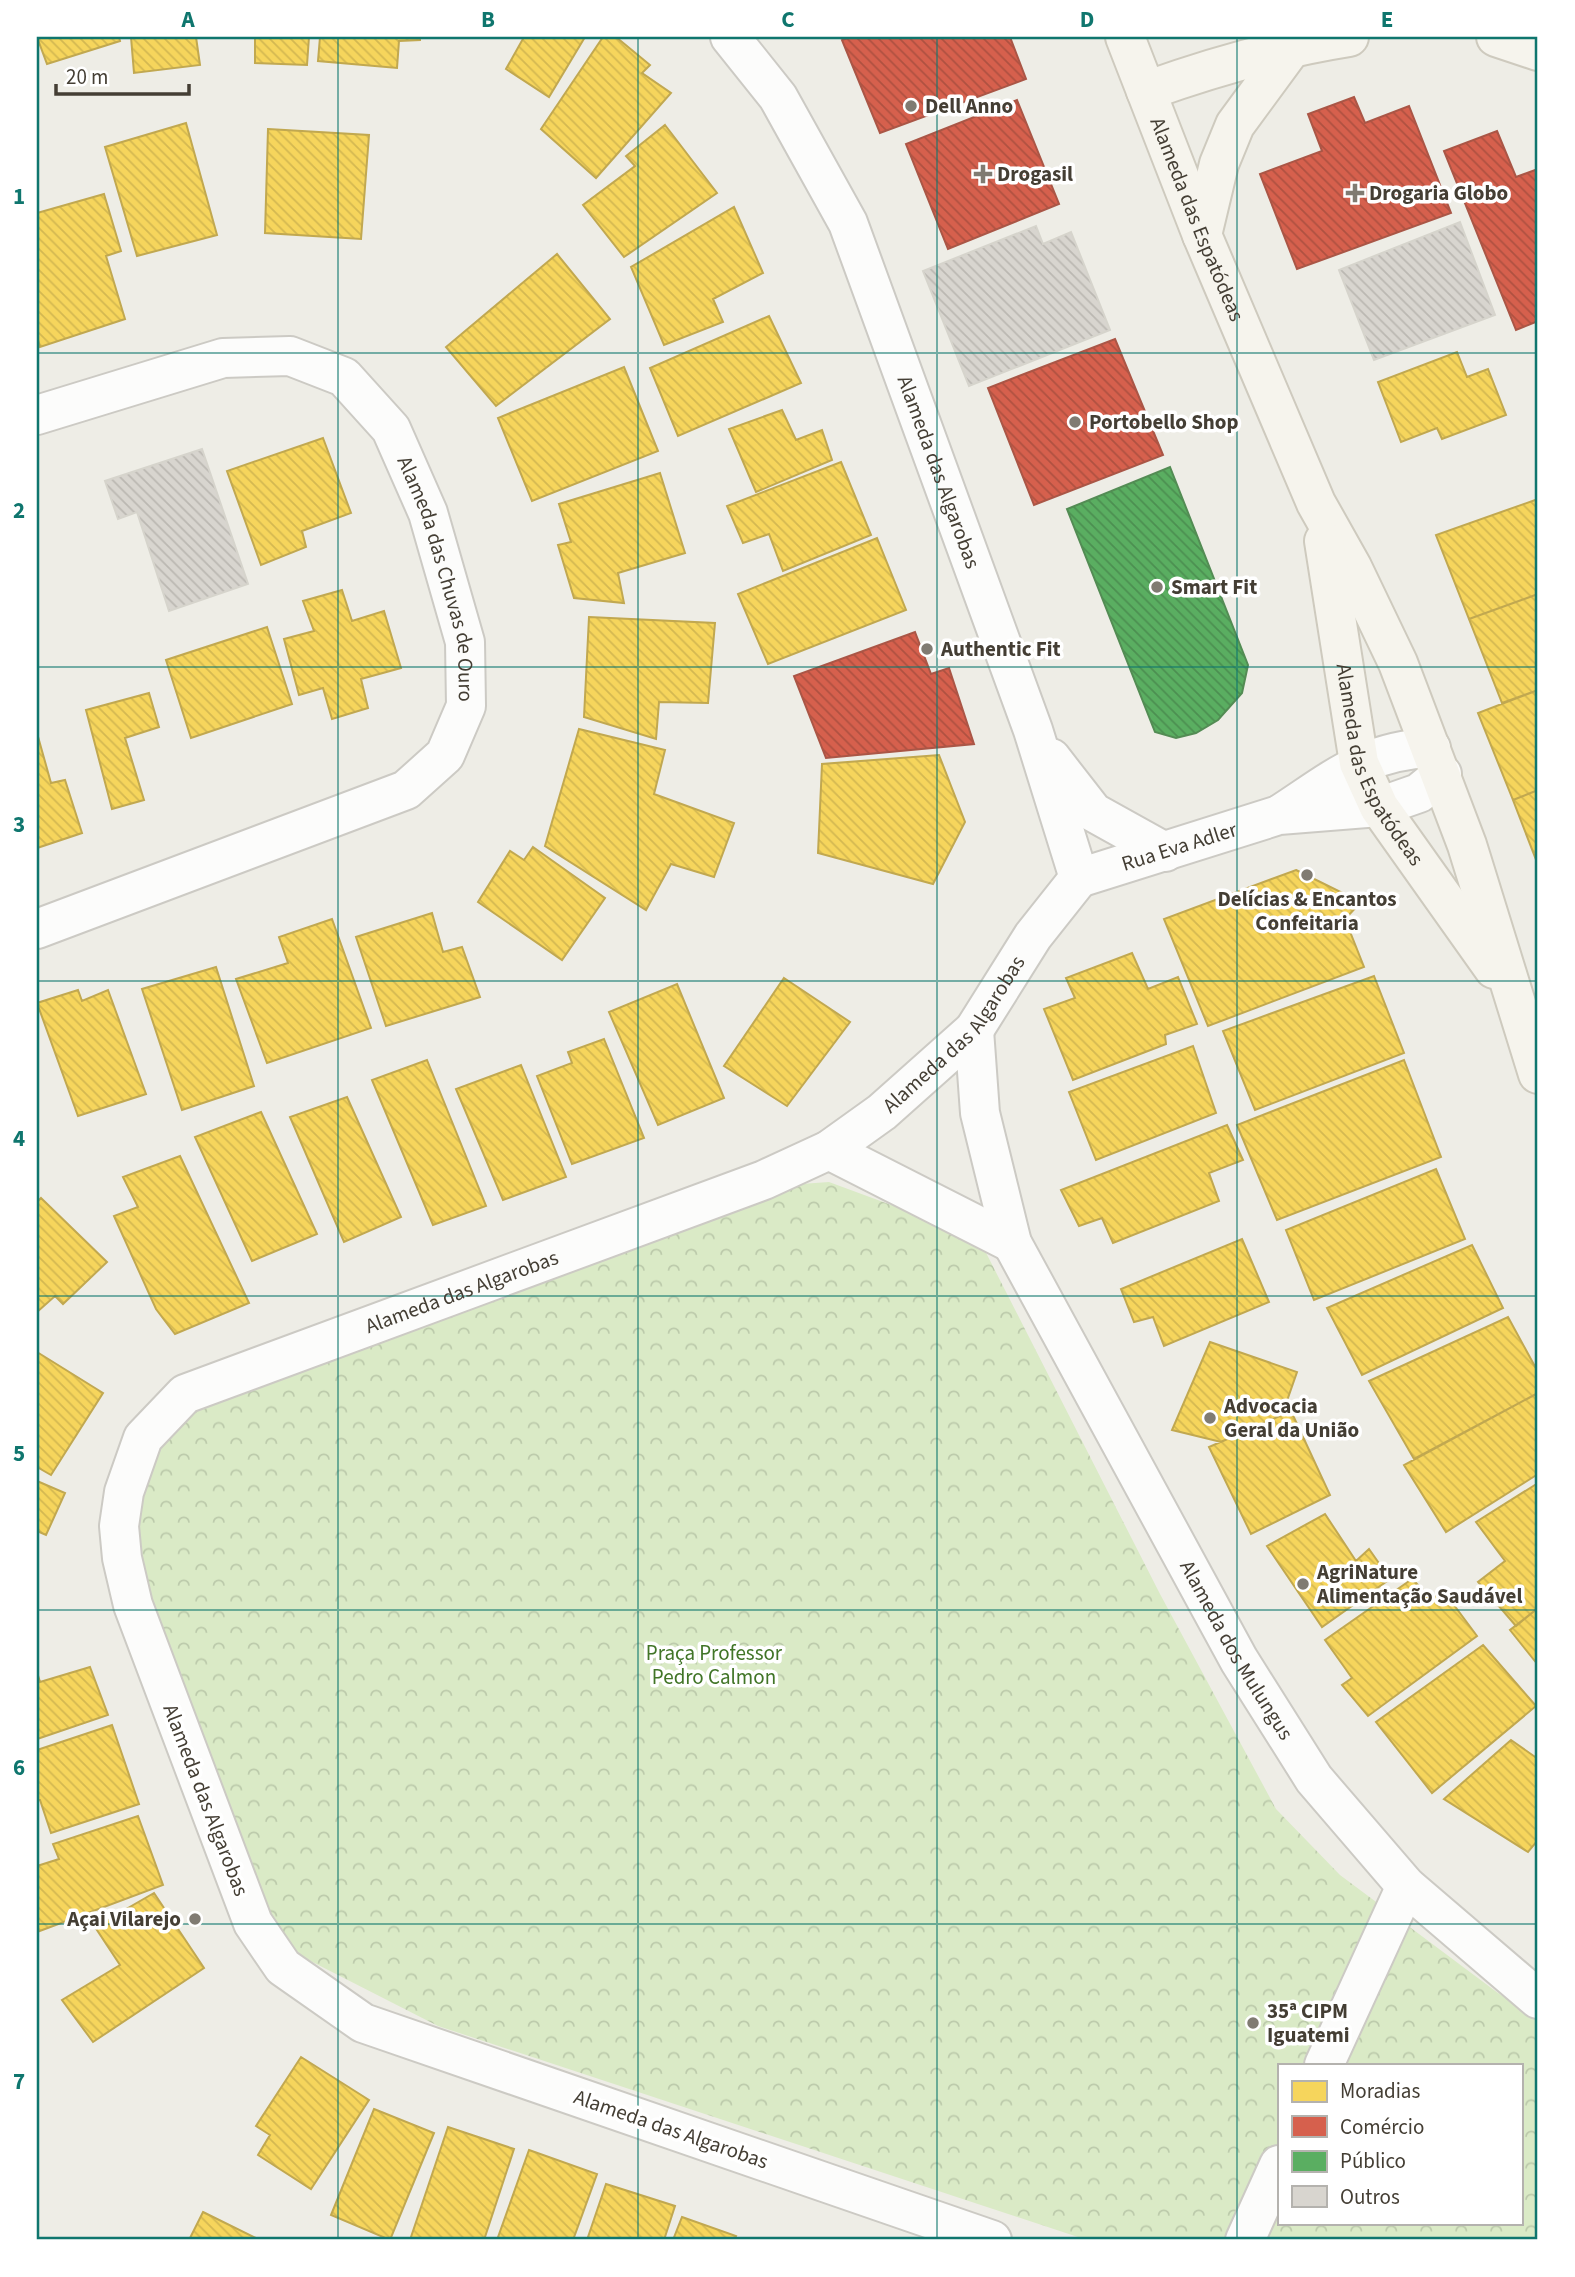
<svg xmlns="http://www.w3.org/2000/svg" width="1575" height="2277" viewBox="0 0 1575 2277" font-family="'Source Sans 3',sans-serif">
	<defs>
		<pattern id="park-crowns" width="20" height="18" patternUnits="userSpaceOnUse" patternTransform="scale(1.75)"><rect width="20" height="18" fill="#daeac6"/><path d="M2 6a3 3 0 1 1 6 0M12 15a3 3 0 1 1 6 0" fill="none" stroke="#bccaab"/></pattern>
		<pattern id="homes-back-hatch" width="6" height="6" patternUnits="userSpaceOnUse" patternTransform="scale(1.75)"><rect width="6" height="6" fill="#f6d55c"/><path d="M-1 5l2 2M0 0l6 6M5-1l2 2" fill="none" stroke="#d4b851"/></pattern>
		<pattern id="shops-back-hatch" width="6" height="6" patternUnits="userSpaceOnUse" patternTransform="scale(1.75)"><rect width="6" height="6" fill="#d6604d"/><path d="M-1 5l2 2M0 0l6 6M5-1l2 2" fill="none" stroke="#af5141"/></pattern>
		<pattern id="public-back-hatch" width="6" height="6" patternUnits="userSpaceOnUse" patternTransform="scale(1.75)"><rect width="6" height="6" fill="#5aae61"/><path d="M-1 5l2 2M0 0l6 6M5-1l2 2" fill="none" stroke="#4c8f51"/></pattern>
		<pattern id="building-back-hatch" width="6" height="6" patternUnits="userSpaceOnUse" patternTransform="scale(1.75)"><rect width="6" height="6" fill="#d8d5cf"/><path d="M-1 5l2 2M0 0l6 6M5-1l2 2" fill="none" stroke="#bbb8b2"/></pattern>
	</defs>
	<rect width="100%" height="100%" fill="#eeede6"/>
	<!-- park -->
	<path fill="url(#park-crowns)" fill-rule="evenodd" d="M829,1182L978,1237L1160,1594L1276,1809L1340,1875L1498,1993L1538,2019V2240H1087L438,2026L283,1947L126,1549L137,1486L173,1417L757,1187ZM1279,2065H1521V2223H1279Z"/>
	<!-- homes -->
	<path fill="url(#homes-back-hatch)" stroke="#c1a850" stroke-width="2" d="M37,37H119L120,41L47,64Z
		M131,37H196L200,65L134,73Z
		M255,37H309L307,65L255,63Z
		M320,37H420V40L399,41L397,68L318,61Z
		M524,37H585L549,97L506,69Z
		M603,37H616L650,65L642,73L671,93L596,178L541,129Z
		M186,123L217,235L137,256L105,147Z
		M665,125L717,193L624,257L583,205L635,166L626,156Z
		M268,129L369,135L361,239L265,233Z
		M104,194L121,251L106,256L125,319L40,347L37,336V213Z
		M734,207L763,273L713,299L723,322L664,345L631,267Z
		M557,254L610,319L496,406L446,347Z
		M769,316L801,383L678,436L650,368Z
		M1457,352L1467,377L1488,369L1506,415L1442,439L1437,428L1401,442L1378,382Z
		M624,367L658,451L532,501L498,418Z
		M782,410L796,440L822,430L832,460L756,492L729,429Z
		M323,438L351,513L302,531L306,547L261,565L227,471Z
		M841,462L871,535L783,571L769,534L743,543L727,506Z
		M660,473L685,553L618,573L624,603L574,598L558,545L571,542L559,504Z
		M1538,499V594L1469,619L1436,535Z
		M877,538L906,610L768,664L738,594Z
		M342,590L352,621L384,611L401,668L361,679L368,708L332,719L323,688L299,695L284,639L314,631L303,601Z
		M1538,594V690L1502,703L1469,619Z
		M589,617L715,623L708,703L659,702L656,739L584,717Z
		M267,627L292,704L191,738L166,660Z
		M1538,690V790L1513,800L1478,713Z
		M149,693L159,727L125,738L144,800L112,809L86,710Z
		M579,729L665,750L654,794L734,823L714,877L671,864L646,910L545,846Z
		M37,733L51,783L65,780L82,833L37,848Z
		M939,755L965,822L933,884L818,853L822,764Z
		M1538,790V865L1513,800Z
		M533,847L605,898L562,960L478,902L510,851L524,860Z
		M1296,870L1361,902L1345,919L1364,967L1208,1026L1164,919Z
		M432,913L443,952L462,947L480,997L386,1026L356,937Z
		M332,919L371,1028L267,1063L236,979L288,963L279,937Z
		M1132,953L1148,989L1178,977L1197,1024L1165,1035L1166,1044L1073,1080L1044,1009L1075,998L1066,978Z
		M216,967L254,1086L182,1110L142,989Z
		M1374,976L1404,1053L1255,1110L1223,1031Z
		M784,978L850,1022L787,1106L724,1066Z
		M677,984L724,1098L658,1125L609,1012Z
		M78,990L82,1001L108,990L146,1094L78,1116L37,1003Z
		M604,1039L644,1138L572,1164L537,1076L572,1063L568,1052Z
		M1193,1046L1216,1113L1096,1160L1069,1092Z
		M427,1060L486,1206L433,1225L372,1080Z
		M1404,1060L1441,1157L1277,1220L1237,1125Z
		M521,1065L566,1177L503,1200L456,1089Z
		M347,1097L401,1217L344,1242L290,1117Z
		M261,1112L317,1234L252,1261L195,1137Z
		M1227,1125L1243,1160L1209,1173L1219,1201L1113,1243L1102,1218L1079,1226L1061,1190Z
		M180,1156L249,1303L175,1334L156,1309L114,1216L138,1207L123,1177Z
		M1436,1169L1465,1239L1314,1300L1286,1230Z
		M41,1198L107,1262L63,1304L55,1296L37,1312V1202Z
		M1242,1239L1269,1302L1164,1346L1153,1317L1134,1322L1121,1289Z
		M1472,1245L1503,1308L1362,1375L1327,1308Z
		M1508,1317L1538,1372V1393L1414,1459L1369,1381Z
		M1210,1342L1297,1372L1282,1415L1221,1442L1172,1430Z
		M37,1352L103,1393L51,1475L37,1467Z
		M1538,1393V1474L1446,1532L1404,1465Z
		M1291,1411L1330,1495L1251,1534L1209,1447Z
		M37,1481L65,1493L46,1535L37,1531Z
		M1538,1483V1608L1516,1626L1478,1582L1505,1561L1476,1522Z
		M1325,1514L1356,1561L1369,1549L1390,1579L1322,1627L1267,1546Z
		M1412,1579L1432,1599L1442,1589L1477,1636L1368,1716L1342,1685L1352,1678L1325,1640Z
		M1538,1608V1665L1510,1630Z
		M1483,1645L1536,1706L1432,1793L1376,1722Z
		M90,1667L108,1715L37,1739V1672L40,1682Z
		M112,1725L139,1804L51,1833L40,1800H37V1750Z
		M1511,1740L1538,1759V1840L1528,1852L1444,1799Z
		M138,1816L163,1885L37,1932V1866L59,1859L53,1844Z
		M154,1893L204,1968L93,2042L62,2000L120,1965L95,1927Z
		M301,2057L369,2100L311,2189L258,2155L270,2135L256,2126Z
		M374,2109L434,2133L390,2240L331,2215Z
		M448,2127L514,2149L484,2240H410Z
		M529,2150L597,2174L573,2240H497Z
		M606,2184L675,2206L664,2240H587Z
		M203,2212L260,2240H189Z
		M682,2217L736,2236L734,2240H673Z"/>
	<!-- shops -->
	<path fill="url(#shops-back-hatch)" stroke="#aa5646" stroke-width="2" d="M851,37H1010L1026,79L880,133L842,40Z
		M1354,97L1365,123L1409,106L1451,213L1297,269L1260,174L1322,151L1308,114Z
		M1017,100L1059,204L948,249L906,144Z
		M1497,131L1516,177L1538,169V321L1516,330L1444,151Z
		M1115,339L1163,455L1034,505L988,388Z
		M915,632L931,674L949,668L974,744L826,758L794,676Z"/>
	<!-- public -->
	<path fill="url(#public-back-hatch)" stroke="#538c54" stroke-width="2" d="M1170,467L1248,665L1242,693L1218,720L1196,733L1176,738L1155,732L1067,509Z"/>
	<!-- building -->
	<path fill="url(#building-back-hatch)" stroke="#d6d4cc" stroke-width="2" d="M1460,222L1495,315L1374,360L1339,270Z
		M1036,226L1043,244L1071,232L1110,330L969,386L923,271Z
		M202,449L248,584L169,611L137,512L118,519L105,481Z"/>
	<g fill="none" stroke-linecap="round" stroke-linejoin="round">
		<defs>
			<g id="street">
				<path id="s1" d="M730,37L778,97L848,223L1033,730L1079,878"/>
				<path id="s2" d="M37,415L223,358L290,356L344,377L391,429L428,513L465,642L466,706L445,755L406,790L37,929"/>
				<path d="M1051,758L1093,812L1165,852"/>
				<path d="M1282,813C1334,779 1367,750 1431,748"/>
				<path id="s3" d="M1079,878L1279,815L1379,807L1419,793L1442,774"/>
				<path id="s4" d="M974,1030L980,1113L1012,1243L1239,1660L1314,1779L1406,1886L1538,1999"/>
				<path d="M829,1150L1012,1243"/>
				<path d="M1324,2065L1406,1886"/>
				<path id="s5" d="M992,2240L363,2023L283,1967L253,1923L133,1605L122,1558L119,1526L124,1492L143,1438L185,1394L764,1180L829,1150L882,1112L974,1030L1033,936L1079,878"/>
				<path d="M1245,2240L1279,2165"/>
			</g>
			<g id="secondary">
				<path id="s6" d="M1125,37L1202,235L1316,503L1352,567L1398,663L1467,845L1538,1074"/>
				<path d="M1496,37L1538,51"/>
				<path d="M1146,91C1213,67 1279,48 1349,37"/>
				<path d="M1202,235L1219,164L1235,125L1293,46"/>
				<path id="s7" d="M1324,541L1359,763L1379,807L1494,969"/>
			</g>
		</defs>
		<!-- street casing -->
		<use href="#street" stroke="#cccac4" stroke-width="42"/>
		<!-- secondary casing -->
		<use href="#secondary" stroke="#cecabe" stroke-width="42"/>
		<!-- street -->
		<use href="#street" stroke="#fcfcfb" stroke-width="38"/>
		<!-- secondary -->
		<use href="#secondary" stroke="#f6f4ed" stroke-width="38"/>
	</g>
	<!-- grid -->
	<path fill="none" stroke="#0f766e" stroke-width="2" stroke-opacity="0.55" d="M338,37V2240M638,37V2240M937,37V2240M1237,37V2240M37,353H1538M37,667H1538M37,981H1538M37,1296H1538M37,1610H1538M37,1924H1538"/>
	<!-- markers -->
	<g fill="#807b72" stroke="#fff" stroke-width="2.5">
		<circle cx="911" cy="106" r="7"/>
		<path d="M979.5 163.5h7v7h7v7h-7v7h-7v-7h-7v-7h7z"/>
		<path d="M1351.5 182.5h7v7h7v7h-7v7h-7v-7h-7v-7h7z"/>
		<circle cx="1075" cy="422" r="7"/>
		<circle cx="1157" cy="587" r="7"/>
		<circle cx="927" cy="649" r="7"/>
		<circle cx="1307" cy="875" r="7"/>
		<circle cx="1210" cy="1418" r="7"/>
		<circle cx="1303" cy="1584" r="7"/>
		<circle cx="195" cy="1919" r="7"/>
		<circle cx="1253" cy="2023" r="7"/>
	</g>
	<g text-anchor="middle" stroke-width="7" stroke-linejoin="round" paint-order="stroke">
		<!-- poi labels -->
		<g font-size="21" font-weight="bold" fill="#443e34" stroke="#fff" text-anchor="start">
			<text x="925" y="113">Dell Anno</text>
			<text x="997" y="181">Drogasil</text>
			<text x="1369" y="200">Drogaria Globo</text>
			<text x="1089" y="429">Portobello Shop</text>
			<text x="1171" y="594">Smart Fit</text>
			<text x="941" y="656">Authentic Fit</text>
			<text x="1307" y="906" text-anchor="middle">Delícias &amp; Encantos<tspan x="1307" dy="24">Confeitaria</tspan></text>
			<text x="1224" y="1413">Advocacia<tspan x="1224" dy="24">Geral da União</tspan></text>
			<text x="1317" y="1579">AgriNature<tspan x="1317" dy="24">Alimentação Saudável</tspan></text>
			<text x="181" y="1926" text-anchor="end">Açai Vilarejo</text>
			<text x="1267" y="2018">35ª CIPM<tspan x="1267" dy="24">Iguatemi</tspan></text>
		</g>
		<!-- street labels -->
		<g font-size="21" fill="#443e34" stroke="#fff">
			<text dy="7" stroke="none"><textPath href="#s6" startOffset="196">Alameda das Espatódeas</textPath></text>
			<text dy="7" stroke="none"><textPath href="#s1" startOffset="486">Alameda das Algarobas</textPath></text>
			<text dy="7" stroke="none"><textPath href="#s2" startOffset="548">Alameda das Chuvas de Ouro</textPath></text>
			<text dy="7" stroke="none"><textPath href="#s7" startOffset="233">Alameda das Espatódeas</textPath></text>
			<text dy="7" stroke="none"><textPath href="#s3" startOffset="105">Rua Eva Adler</textPath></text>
			<text dy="7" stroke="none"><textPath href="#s5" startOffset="2250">Alameda das Algarobas</textPath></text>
			<text dy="7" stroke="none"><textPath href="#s5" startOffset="1684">Alameda das Algarobas</textPath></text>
			<text dy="7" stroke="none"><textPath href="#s4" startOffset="682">Alameda dos Mulungus</textPath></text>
			<text transform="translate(206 1800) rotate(69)" y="7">Alameda das Algarobas</text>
			<text transform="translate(671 2129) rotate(19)" y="7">Alameda das Algarobas</text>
		</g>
		<!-- park labels -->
		<g font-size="21" fill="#417527" stroke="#fff">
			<text x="714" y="1660">Praça Professor<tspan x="714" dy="24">Pedro Calmon</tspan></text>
		</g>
	</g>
	<!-- border -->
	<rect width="1575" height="2277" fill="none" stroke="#ffffff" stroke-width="77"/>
	<!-- legend -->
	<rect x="1278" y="2064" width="245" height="161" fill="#ffffff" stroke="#b4b2ae" stroke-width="2"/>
	<rect x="1292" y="2081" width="35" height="21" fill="#f6d55c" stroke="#b4b2ae" stroke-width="2"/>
	<text x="1340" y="2098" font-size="21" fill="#443e34">Moradias</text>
	<rect x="1292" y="2116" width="35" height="21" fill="#d6604d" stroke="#b4b2ae" stroke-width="2"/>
	<text x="1340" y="2134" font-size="21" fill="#443e34">Comércio</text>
	<rect x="1292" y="2151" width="35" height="21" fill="#5aae61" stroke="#b4b2ae" stroke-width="2"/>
	<text x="1340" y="2168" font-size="21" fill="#443e34">Público</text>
	<rect x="1292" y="2186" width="35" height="21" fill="#d8d5cf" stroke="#b4b2ae" stroke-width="2"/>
	<text x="1340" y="2204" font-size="21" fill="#443e34">Outros</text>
	<!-- scale -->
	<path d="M56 84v10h133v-10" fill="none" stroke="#443e34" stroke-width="3.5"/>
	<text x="66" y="84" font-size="21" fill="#443e34" stroke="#ffffff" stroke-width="5" paint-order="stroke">20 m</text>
	<rect x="38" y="38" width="1498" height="2200" fill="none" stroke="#0f766e" stroke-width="2.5"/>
	<g font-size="23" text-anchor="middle" font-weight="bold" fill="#0f766e">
		<text x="188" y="27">A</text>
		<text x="488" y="27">B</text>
		<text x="788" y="27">C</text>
		<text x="1087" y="27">D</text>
		<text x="1387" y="27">E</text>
		<text x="19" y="204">1</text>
		<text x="19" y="518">2</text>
		<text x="19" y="832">3</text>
		<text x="19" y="1146">4</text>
		<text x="19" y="1461">5</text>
		<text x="19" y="1775">6</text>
		<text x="19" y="2089">7</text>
	</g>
</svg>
